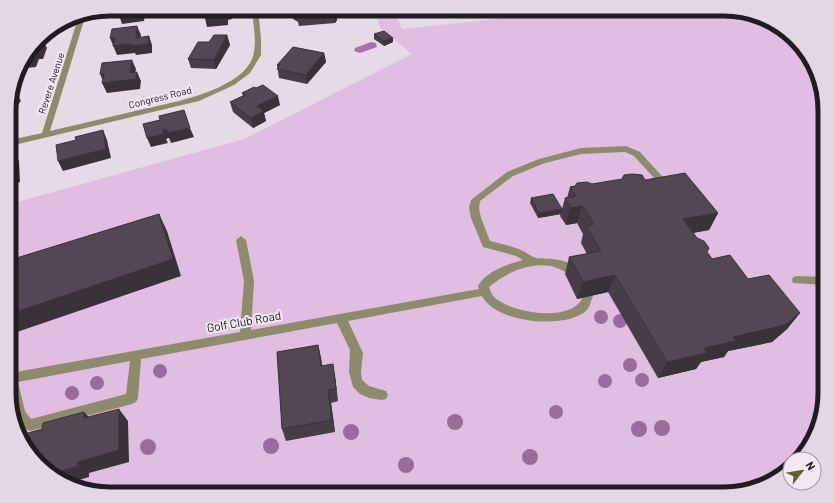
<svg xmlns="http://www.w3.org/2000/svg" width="834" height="503" viewBox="0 0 834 503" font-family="Barlow,sans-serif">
	<rect width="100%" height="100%" fill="#e7dae7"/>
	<!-- green -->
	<path fill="#e0bee1" d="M371,9H394L402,29L590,9H724L780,26L811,59L825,103V399L808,449L797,459H790V466L775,480L730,494H110L54,477L26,449L10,406V204L244,139L412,54L380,28L377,15Z"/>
	<!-- water -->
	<path fill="#a773a9" d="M371,42L376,43L377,47L360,53L354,51L355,48Z"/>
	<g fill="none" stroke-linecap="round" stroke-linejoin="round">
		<!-- minor -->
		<path fill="#8e8b6c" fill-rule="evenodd" d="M252,9H258L261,39V55L250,73L234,85L199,101L10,146V140L42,133L79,15L86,14L50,131C77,125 104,118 131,112C164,104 231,94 250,63C259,47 253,26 252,9Z
			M626,146L640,152L670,185L672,187L670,189H664L634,156L625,152L581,154L545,163L513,176L480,201L479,208L481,218L490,241C501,244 513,246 523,251C527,253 532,257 536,258C549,259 572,258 579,272L578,275L574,276C566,273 560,268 551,266C528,262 506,273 489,287C490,290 491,293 493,296C508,312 561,321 578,304C581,302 583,296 584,293H592L593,296C591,300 590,307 587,310C567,330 495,323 482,296L348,321L363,353L361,372L362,380L369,386L386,391L388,395L386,399L382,400L369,398L360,394L353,387L349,372L350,350L337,323L141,359L138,398L136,402L132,404L30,431C8,422 9,393 10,373L240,332L244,281L236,240L241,236L246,240L254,281L251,330L479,289L478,286C485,272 508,264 523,260L516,256L483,247L471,218L469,208L471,200L507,172L539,159L581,148ZM130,361L126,394L31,419L25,411L18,382Z
			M797,276L825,277V285L793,283L792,280L793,277Z"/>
	</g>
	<!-- trees -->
	<g fill="#976e99">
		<circle cx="601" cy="317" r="7"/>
		<circle cx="620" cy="321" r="7"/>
		<circle cx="630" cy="365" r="7"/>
		<circle cx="160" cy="371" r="7"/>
		<circle cx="642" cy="380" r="7"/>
		<circle cx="605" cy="381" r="7"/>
		<circle cx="97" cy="383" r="7"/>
		<circle cx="72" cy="393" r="7"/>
		<circle cx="556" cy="412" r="7"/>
		<circle cx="455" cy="422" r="8"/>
		<circle cx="662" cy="428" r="8"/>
		<circle cx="639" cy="429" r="8"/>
		<circle cx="351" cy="432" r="8"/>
		<circle cx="271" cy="446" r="8"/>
		<circle cx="148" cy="447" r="8"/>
		<circle cx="530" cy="457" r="8"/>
		<circle cx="406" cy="465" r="8"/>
	</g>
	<!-- wall -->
	<path fill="#473d47" d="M292,9L336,12L337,20L335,23L299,26L298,22L293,19Z
		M374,34L393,42L384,46L374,39Z
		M227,35L230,45L216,69L191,68L188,59Z
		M324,53L326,62L307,84L279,78L277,65Z
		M242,93L280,105L264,113L266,121L253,128L233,112L230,102L243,96Z
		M645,180L718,213L709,230L693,233L712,259L748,279L800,313L787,329L772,342L728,351L724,357L701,362L696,369L658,378L608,292L577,299L565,274L569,257L587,254L581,243L583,234L577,223L566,225L560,216L565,198H567L570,187L592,184Z
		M531,198L562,209L561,214L538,218L530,203Z
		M318,345L321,358L322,366L335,376L338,401L331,403L335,432L286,441L282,429Z"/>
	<!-- shaded-wall -->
	<path fill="#393239" d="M117,9H146L144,21L122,24Z
		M230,9H231L232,10V19L228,20V25L207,27L205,18Z
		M406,9H425L406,11Z
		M336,12L337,20L335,23L334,14Z
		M137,26L141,35L139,45L149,36L152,45V53L136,55L135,53L117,55L110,38H136Z
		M227,35L230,45L216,69L214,60Z
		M393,38V42L384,46L383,41Z
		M42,39L47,48L43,59H39L36,67L26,68L25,72L17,73L20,65L25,58L34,50Z
		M324,53L326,62L307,84L306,75Z
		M132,60L136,69L134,80L137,72L141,81L140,89L107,93L102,83H104L100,74L130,73Z
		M15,91L21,101L10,113V97Z
		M278,96L280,105L264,113L266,121L253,128L251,118L257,106Z
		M190,128L194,137L171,143L169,138L166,139L168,143L151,147L147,138L162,130L166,129Z
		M103,130L107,140L111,158L63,171L58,161Z
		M13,152L19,161L20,182L10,185V173Z
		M582,206L577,223L566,225L570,208Z
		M562,209L561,214L538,218L539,213Z
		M718,213L709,230L675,236L683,219Z
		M159,214L167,231L181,276L17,332L10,324V314Z
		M615,275L608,292L577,299L583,282Z
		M800,313L787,329L772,342L728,351L724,357L701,362L696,369L658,378L667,362L733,337Z
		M318,345L321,358L324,379L321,366Z
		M333,364L335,376L338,401L336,389Z
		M328,390L331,403L335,432L332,420Z
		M119,409L128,421L129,462L89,473V477L72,482L54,477L51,474L78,462Z
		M84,412L95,424L84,418Z"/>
	<!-- building -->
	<path fill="#524752" stroke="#393239" d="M120,9H142L141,12L119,14Z
		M205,9H230V10L226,11V16L205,18Z
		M292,9H334L336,12L334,14L297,17V13L292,10Z
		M137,26L136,38L149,36L148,44L132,46V44L113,46L115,38H110L112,29Z
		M384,31L393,38L383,41L374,34Z
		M214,35H227L214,60L188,59L198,42H209Z
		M39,39H42L38,50H34L31,58H25Z
		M293,47L324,53L306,75L277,69L280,65H277Z
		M132,60L130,73L137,72L136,79L102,83L104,74H100L102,63Z
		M263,85L278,96L257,106L264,111L251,118L230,102L245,95L242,93L254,87L256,88Z
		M12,91H15L10,97Z
		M184,110L190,128L168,133L166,129L162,130L164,134L147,138L143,124L160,120L159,116Z
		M103,130L106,149L58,161L56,145L76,140L75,137Z
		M10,152H13V172L10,173Z
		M685,173L718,213L683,219L697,238L704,241L709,248L707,252L712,259L730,255L748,279L769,275L800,313L785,325L733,337L736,341L704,348L707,353L667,362L615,275L583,282L569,257L601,251L586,226L594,224L582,206L570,208L565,198L576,196L570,187L575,186L577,183L587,182L592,184L622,179L624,175L632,174L642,175L645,180Z
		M553,194L562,209L539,213L531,198Z
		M159,214L173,259L10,314V260Z
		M318,345L321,366L333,364L336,389L328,390L332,420L282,429L277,352Z
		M119,409V450L78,462V466L51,474L26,449L21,435L42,429L43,423L84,412V418Z"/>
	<g text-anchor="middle" stroke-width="4" stroke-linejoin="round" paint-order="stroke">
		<!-- far-street labels -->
		<g font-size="10" fill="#211c21" stroke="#f4e7f4">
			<text transform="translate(51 83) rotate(-72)" y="4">Revere Avenue</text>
			<text transform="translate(160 97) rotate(-14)" y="4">Congress Road</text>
		</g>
		<!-- street labels -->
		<g font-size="12" fill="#211c21" stroke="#f4e7f4">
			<text transform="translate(244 322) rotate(-10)" y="4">Golf Club Road</text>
		</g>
	</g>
	<!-- crop -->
	<path d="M0 0H834V503H0ZM110 16H724A94 94 0 0 1 818 110V393A94 94 0 0 1 724 487H110A94 94 0 0 1 16 393V110A94 94 0 0 1 110 16Z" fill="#e3d7e3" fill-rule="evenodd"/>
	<path fill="none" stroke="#211c21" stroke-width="5" d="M110 16H724A94 94 0 0 1 818 110V393A94 94 0 0 1 724 487H110A94 94 0 0 1 16 393V110A94 94 0 0 1 110 16Z"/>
	<!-- north arrow -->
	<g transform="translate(802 471) rotate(59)"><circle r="19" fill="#f4e7f4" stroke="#a096a0"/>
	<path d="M0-3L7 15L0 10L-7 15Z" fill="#625d29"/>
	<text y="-6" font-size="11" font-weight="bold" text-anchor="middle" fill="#211c21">N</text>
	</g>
</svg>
